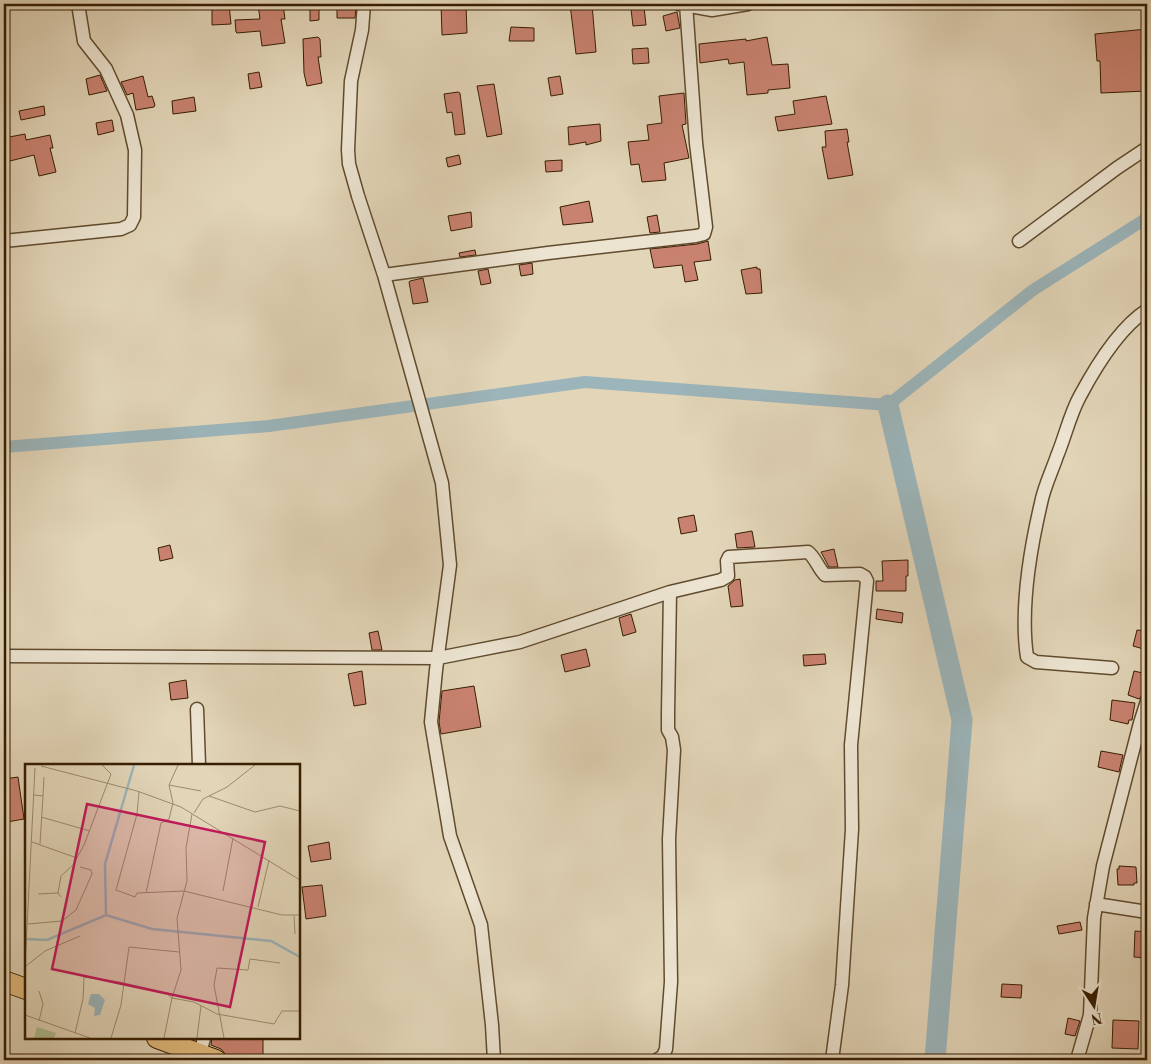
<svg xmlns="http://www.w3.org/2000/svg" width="1151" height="1064" viewBox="0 0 1151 1064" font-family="'Libre Bodoni',serif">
	<rect width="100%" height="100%" fill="#e2d5b8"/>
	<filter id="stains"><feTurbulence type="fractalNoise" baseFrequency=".004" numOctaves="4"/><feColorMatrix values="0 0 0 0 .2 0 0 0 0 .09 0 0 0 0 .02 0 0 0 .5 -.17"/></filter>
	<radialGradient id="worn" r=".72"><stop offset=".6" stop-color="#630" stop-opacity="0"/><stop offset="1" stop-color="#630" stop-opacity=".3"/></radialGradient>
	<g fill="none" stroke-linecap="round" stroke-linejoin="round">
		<!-- canal -->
		<path stroke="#9bb5bb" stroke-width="12" d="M4,447L269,426L585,382L888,405L1033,290L1147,218"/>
		<!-- river -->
		<path stroke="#9bb5bb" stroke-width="21" d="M888,405L962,720L935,1060"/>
	</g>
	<!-- building -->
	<path fill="#c98270" stroke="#361d00" d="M212,4H229L231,24L212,25Z
		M258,4H283L285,19H281L285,43L262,46L260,31L237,33L236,32L235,20L260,19Z
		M310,4H319V20L310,21Z
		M441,4H466L467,33L442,35Z
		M570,4H592L596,52L576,54Z
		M337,7L356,8L355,18H337Z
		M644,7L646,25L633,26L631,9Z
		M677,12L680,28L666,31L663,16Z
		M511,27L534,28V41H509Z
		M1147,29V91L1101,93L1100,61H1097L1095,34Z
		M318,37L320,39L321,57H318L322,83L307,86L304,73L303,39Z
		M767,37L772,65L788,64L790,88L768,90V93L747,95L744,62L729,64L728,59L700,63L699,44L746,39V41Z
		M648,48L649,63L633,64L632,49Z
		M259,72L262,87L250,89L248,74Z
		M100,75L107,91L89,95L86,79Z
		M143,76L148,97L152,96L155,105L154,107L136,110L133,93L127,95L121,82Z
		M560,76L563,94L551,96L548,78Z
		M494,84L502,134L487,137L477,86Z
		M458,92L460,93L465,134L455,135L452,112L447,113L444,94Z
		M684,93L686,124L682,125L689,158L664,163L666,180L642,182L639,164L631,165L628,142L649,140L647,125L662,123L659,96Z
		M826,96L832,124L778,131L775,117L795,114L793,101Z
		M194,97L196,111L173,114L172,101Z
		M44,106L45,115L21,120L19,111Z
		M112,120L114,131L98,135L96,123Z
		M600,124L601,141L586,145V142L569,145L568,127Z
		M847,129L849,142H847L853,175L828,179L822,147H826L825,131Z
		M25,134L26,140L50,135L53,148H50L56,172L39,176L34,155L10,161L4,138Z
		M459,155L461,164L448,167L446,158Z
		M562,160V171L546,172L545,161Z
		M589,201L593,222L563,225L560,207Z
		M471,212L472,227L451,231L448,216Z
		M657,215L660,232L650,233L647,217Z
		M708,241L711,260L694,262L698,280L685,282L682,265L654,268L650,249L697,244Z
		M475,250L476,255L460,257L459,253Z
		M532,263L533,274L521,276L519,265Z
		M757,267V269H760L762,293L746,294L741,270Z
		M488,269L491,283L481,285L478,271Z
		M423,278L428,302L413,304L409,282L410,281Z
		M694,515L697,531L681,534L678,518Z
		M752,531L755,547L737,548L735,534Z
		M170,545L173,558L160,561L158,548Z
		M834,549L838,567H829L821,552Z
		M908,560V576H906V591H876V581H883L882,561Z
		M740,579L743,606L731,607L728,586L735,580Z
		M877,609L903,613L902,623L876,619Z
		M631,614L636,632L623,636L619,618Z
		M1137,630L1147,631V650L1133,646Z
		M378,631L382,650H372L369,633Z
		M586,649L590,666L565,672L561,655Z
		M825,654L826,664L804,666L803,655Z
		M362,671L366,704L354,706L348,674Z
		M1134,671L1147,674L1146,693L1142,695L1139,699L1128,695Z
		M186,680L188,698L171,700L169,683Z
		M474,686L481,727L441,734L439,722L442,691Z
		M1112,700L1135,703L1132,720H1129L1128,724L1110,720Z
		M1101,751L1123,755L1119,772L1098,767Z
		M18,777L24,819L7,822L4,795V779Z
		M329,842L331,859L311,862L308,846Z
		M1119,866L1136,867L1137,883H1134V885H1118L1117,869H1119Z
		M322,885L326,916L306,919L302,887Z
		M1080,922L1082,930L1059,934L1057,926Z
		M1135,931L1147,932V958L1134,957Z
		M1002,984L1022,985L1021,998L1001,997Z
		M1068,1018L1080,1021L1075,1036L1065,1034Z
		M1113,1020L1139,1021L1138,1049L1112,1048Z
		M212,1038H263V1060H244L226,1055L221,1049L211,1045Z"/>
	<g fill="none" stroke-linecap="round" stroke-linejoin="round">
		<defs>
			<path id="minor" d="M364,4L362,30L351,81L348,150L349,164L358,196L384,275L442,483L450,565L436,670L431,722L450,836L481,925L492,1025L494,1060
				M679,4L712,10L748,4
				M4,241L121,229L130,225L134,217L135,150L127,115L106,69L84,41L78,4
				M1019,241L1117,168L1147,148
				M384,275L548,253L696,236L704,234L706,227L696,143L686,4
				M4,656L438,658L520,642L670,592L721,580L728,576L727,561L729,557L808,552C815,557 818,568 825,575L860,574L865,577L867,581L851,745L852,829L842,985L832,1060
				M1112,668L1036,662L1027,657C1020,609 1030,550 1041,503C1044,487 1052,471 1057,456C1065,437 1070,414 1080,396C1096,366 1119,328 1147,310
				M197,709L199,765
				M1096,904L1147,912
				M200,1054L204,1038
				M657,1060L663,1056L666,1049L671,982L669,839L674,750L672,737L668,730V713L670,592
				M1077,1060L1090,1015L1094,918L1103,866L1140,723L1147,701"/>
			<path id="trunk" d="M4,981L26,989
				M157,1038L216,1060"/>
		</defs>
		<!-- minor casing -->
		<use href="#minor" stroke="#614b2e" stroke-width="15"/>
		<!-- trunk casing -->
		<use href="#trunk" stroke="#361d00" stroke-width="22"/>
		<!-- minor -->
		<use href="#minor" stroke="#ece4d1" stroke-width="12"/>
		<!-- trunk -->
		<use href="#trunk" stroke="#e1ba7c" stroke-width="20"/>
	</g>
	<!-- overview -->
	<g transform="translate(25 764)">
		<rect width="275" height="275" fill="#e2d5b8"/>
		<path d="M12,263L31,269L29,274H9Z" fill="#b0be91"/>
		<path d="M66,230H74L80,236L75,251L69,252L70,244L63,240Z" fill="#9bb5bb"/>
		<path fill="none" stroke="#9bb5bb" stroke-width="2.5" d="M81,151L80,100L109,1M1,175L22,176L81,151L127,165L246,177L275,193"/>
		<path fill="none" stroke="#9d8b6e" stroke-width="1" d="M16,2L112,27L156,43L275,116M144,21L176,27M114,28L112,50L91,126L110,133L112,129L159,127L257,151H275M9,31L18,32L15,80M18,32L19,13M184,32L230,48L255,42L275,47M169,49L178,35L202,23L230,1M16,53L65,67M7,78L52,94M198,127L208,74M121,129L136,59L144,55L148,39L144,21L153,1M13,130L33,129M36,133L33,129L36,112L48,101L59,81L86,10L77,1M233,143L244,96M269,151L270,170M3,160L37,157L51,146L67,110L66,106L55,103M0,202L10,4M1,202L20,187L55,172M0,251L65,274M14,257L18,240L14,227M50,269L58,235L59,213L95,218L141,229L147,234L156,206L152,154L162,117L161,84L167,50M86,274L96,241L104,183L154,188M139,274L147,234L169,238L192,250L249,260L257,247H275M172,274L176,242M199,274L189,221L192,204L223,206L225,195L255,199"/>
		<path fill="#c2185b" fill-opacity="0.15" stroke="#c2185b" stroke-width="2.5" d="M62,40L240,78L205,243L27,205Z"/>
		<rect width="275" height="275" fill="none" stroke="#361d00" stroke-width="2.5"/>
	</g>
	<!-- margin -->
	<rect width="1151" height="1064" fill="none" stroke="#e2d5b8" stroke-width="20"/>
	<rect x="5" y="5" width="1141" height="1054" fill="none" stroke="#361d00" stroke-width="2.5"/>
	<rect x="10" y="10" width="1131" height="1044" fill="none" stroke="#361d00"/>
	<!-- north arrow -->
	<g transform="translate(1094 1006) rotate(168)" stroke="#ece4d1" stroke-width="4" paint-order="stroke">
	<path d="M0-4L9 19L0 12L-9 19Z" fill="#361d00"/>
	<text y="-8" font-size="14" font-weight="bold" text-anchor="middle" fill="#361d00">N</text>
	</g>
	<rect width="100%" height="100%" filter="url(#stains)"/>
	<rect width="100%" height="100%" fill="url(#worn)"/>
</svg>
